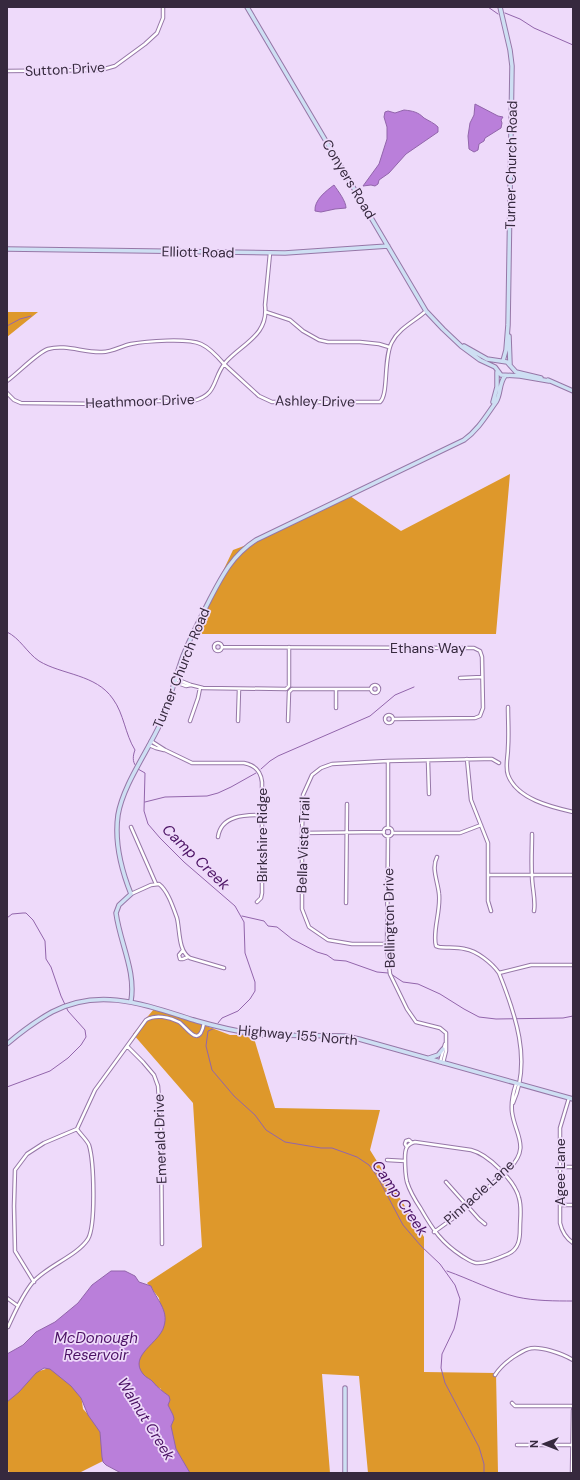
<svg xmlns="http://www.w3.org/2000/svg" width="580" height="1480" viewBox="0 0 580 1480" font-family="'DM Sans',sans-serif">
	<rect width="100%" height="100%" fill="#eedafa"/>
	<!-- forest -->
	<path fill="#de982b" d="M7,312H38L7,337Z
		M510,474L496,634H193L233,550L260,540L350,496L401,531Z
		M154,1009L167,1011L230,1035H253L275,1108L380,1110L370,1150L424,1237V1372L496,1373L498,1473H368L359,1376L322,1374L330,1473H187L177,1456L168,1422V1400L160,1388L146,1386L130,1359L162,1316L159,1298L147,1283L202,1247L193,1103L133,1034Z
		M49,1368L63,1377L81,1395L83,1409L98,1425L103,1443V1461L79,1473H9L7,1466V1398L30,1374Z"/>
	<!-- water -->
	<path fill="#ba7fda" stroke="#9265ab" d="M475,104L498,116L503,117L501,120L502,123L501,128L485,138L484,141L479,144L478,150L474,152L469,149L468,136L470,123L474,115Z
		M404,110C413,111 418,112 424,118C429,121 434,123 438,127V132L406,154L389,173L379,180L378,184L375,186L371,185L363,186L379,164L387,139V127L384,117L385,112L388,111L395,113Z
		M334,185C338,191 346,201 346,208L335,209L321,212L315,211C314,200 326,191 334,185Z
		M111,1271H125L135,1276L139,1282L151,1286C156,1299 169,1310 164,1326C160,1343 128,1355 143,1374C146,1378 151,1379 153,1382C158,1388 162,1391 169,1396L170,1400L168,1405L173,1415L174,1419L171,1426L176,1449L190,1473H121L106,1465L103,1462L102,1457L100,1432L88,1415L81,1398L71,1386L50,1369L44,1368L36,1373L19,1392L7,1402V1354L23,1345L36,1332L55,1322L78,1303L92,1285Z"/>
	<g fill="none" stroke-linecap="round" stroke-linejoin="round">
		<!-- stream -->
		<path stroke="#9265ab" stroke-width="1" d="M488,7L498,14
			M505,13L520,19L534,28L573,45
			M7,326L20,319L31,316
			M7,632C20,638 27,653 39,661C62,675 96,674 113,699C124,714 125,734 135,750C133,755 132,762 136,766
			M138,769L145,773L144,811L148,824L160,838L184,862L235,906L244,922L245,953L255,982V991L250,999L238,1011L222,1018L218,1023
			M261,769L270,761L278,756L370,716L395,695L414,687
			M145,802L165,797L207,796L218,793L231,787L256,773
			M242,916L264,921L268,926L277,927L292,939L317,952L327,955L334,960L346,961L377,972L388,973
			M7,918L12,914L23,913H26L33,920L45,941L46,959L51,967L61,996L68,1011L85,1030L86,1037L81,1045L68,1058L50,1071L7,1087
			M391,974L403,982L418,984L440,994L464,1009L479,1017L496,1019L563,1018L573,1016
			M213,1029L208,1031L206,1046L212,1070L234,1096L255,1115L266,1130L285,1142L321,1148H332L357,1157L369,1165L377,1176L403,1225L421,1246L440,1264L455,1285L460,1299L457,1317L454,1329L442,1354L441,1368L445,1383L479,1447L484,1464V1473
			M447,1271C470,1279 492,1291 517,1297C535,1301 555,1301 573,1301"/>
		<defs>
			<path id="street" d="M7,71L101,70L115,66L145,44L157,33L163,18V7
				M266,312L290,320L303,331L319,340L328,342H360L379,344L389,347
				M7,381C17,374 38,352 48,349C66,344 84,353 102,352C113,352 121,346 131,344C146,341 188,338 201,344C210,348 218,357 224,364L259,396L272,402H380C389,394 383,358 392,342C399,328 415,321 426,311
				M7,393L14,400L21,403L106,404L144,401H193C218,395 212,379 225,363C241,344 269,336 265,305L270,253
				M214 647a4 4 0 1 1 8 0a4 4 0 1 1-8 0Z
				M222,647L474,648L480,651L482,657L483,708L480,716L475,718L393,719
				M460,678L482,677
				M176,679L191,685L203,688L286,689
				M175,682L186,686L191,685
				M371 689a4 4 0 1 1 8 0a4 4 0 1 1-8 0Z
				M286,689L289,686V647
				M292,689H371
				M508,707C508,721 509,734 508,748C508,757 505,767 508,775C517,799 551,807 573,812
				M336,708V689
				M385 719a4 4 0 1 1 8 0a4 4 0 1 1-8 0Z
				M190,721L198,698L200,688
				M238,721L239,689
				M288,721L289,692L292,689
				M151,741L165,750L192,763H244C255,765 261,772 262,782V893L261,898L257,902
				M149,745L156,748L164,750
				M467,759L471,800L488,843V901L491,911
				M388,761V828
				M428,761L429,794
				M131,827L156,884
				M383.5 832a4.5 4.5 0 1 1 9 0a4.5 4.5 0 1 1-9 0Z
				M302,833L384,832
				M393,833H460L481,825
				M532,834C532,848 531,862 532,876C532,888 536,900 534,911
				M218,837C221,815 245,815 262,815
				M388,837L387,948L390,974L407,1009L416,1022L440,1028L446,1033V1051L443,1063
				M437,857C431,868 438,882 439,894C441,911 432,932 436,946L439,947C447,948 457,947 465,949C477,951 492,963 499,973C515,1013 532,1061 513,1103
				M489,875H573
				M131,894L151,885L159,884C168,891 173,907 177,918C180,930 178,951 190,958L224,968
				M346,903L347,804
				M388,944H352L328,940L309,927L302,909V833L303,795L312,775L321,768L332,764L388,761L484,759H492L499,763
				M183,950L179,955L180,959H183L188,957
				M499,973L531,965H573
				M127,1046L143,1062L154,1075L158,1086L161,1129L162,1244
				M440,1062L445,1044
				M569,1098L560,1128V1223C562,1232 566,1238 573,1243
				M415,1142L471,1150C488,1154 515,1181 519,1198C522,1208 520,1218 520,1228C520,1239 519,1249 508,1254C499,1258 486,1264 476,1263C471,1262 467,1259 462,1256C442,1243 433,1230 421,1209C415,1200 410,1192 407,1182C405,1174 405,1166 405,1158C405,1150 406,1144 415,1142Z
				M407,1147L405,1144L406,1141L409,1140L412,1143
				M387,1160L405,1161
				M560,1167H573
				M446,1182L479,1219L485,1224
				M560,1205H573
				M434,1232L452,1219L509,1169C531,1147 515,1135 512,1112C511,1103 513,1093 516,1084
				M34,1282L15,1251L14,1206L15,1170L27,1154L44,1143L77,1129L95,1090L146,1020C155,1014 169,1017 179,1022C187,1027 199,1050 204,1023
				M7,1298L18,1306
				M8,1327C15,1312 22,1295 33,1282C47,1266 77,1256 88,1239C96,1225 94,1161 89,1145C87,1140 80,1134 77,1129
				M495,1375C500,1367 505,1363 512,1358C518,1354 522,1351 528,1349C539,1345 563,1354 573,1360
				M512,1403L515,1406H573
				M517,1445H572
				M572,1473L573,1410"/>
			<path id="secondary" d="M247,7L426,311L443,329L461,346L480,360L495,367L501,375L520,376L549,381
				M500,7L510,50L512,66L508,325L506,350L503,361
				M7,249L285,253L388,246
				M509,336L510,364
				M464,346L487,359L507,362L516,372L541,378
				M548,380L573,391
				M493,402L497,387V372
				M131,1001C136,971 120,943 116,913L119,905L131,894C121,869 114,843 118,815C123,785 148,751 161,722C170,700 175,678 183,656C191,636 201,617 210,599C223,574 233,555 256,540L464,440C478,430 486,416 496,402C501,394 499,383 505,376
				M7,1044C21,1032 36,1021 52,1012C101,986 148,1006 197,1021C218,1027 240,1032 262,1035L345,1036L359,1039L573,1099
				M429,1058L438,1055L443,1049
				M345,1473V1388"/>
		</defs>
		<!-- street casing -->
		<use href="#street" stroke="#9677a7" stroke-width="4.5"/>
		<!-- secondary casing -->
		<use href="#secondary" stroke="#9677a7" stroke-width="5.5"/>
		<!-- street -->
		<use href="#street" stroke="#fff" stroke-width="2.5"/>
		<!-- secondary -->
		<use href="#secondary" stroke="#cedff3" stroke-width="3.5"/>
	</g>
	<g text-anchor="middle" stroke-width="3.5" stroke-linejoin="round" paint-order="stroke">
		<!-- street labels -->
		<g font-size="14" fill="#36293e" stroke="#eedafa">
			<text transform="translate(65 69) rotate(-3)" y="5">Sutton Drive</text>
			<text transform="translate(511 165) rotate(-89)" y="5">Turner Church Road</text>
			<text transform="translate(349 179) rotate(59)" y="5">Conyers Road</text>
			<text transform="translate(198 252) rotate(1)" y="5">Elliott Road</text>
			<text transform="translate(140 401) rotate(-2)" y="5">Heathmoor Drive</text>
			<text transform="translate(315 401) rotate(1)" y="5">Ashley Drive</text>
			<text x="428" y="653">Ethans Way</text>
			<text transform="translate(181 668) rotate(-68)" y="5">Turner Church Road</text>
			<text transform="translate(262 835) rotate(-90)" y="5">Birkshire Ridge</text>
			<text transform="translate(303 845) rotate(-88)" y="5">Bella Vista Trail</text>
			<text transform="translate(389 918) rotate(-91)" y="5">Bellington Drive</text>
			<text transform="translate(298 1035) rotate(5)" y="5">Highway 155 North</text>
			<text transform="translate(160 1139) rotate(-92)" y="5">Emerald Drive</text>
			<text transform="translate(560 1172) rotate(-90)" y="5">Agee Lane</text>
			<text transform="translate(479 1192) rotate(-42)" y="5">Pinnacle Lane</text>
		</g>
		<!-- water labels -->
		<g font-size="15" font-style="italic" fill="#4b1264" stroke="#eedafa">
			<text transform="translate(196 857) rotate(44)" y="5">Camp Creek</text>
			<text transform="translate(400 1198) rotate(56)" y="5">Camp Creek</text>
			<text x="96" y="1343">McDonough<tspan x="96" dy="17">Reservoir</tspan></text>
			<text transform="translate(146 1419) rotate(58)" y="5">Walnut Creek</text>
		</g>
	</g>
	<!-- border -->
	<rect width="580" height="1480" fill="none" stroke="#36293e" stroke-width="16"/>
	<!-- north arrow -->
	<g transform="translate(544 1444) rotate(270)" stroke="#eedafa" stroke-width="3" paint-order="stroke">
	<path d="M0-3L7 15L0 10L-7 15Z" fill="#36293e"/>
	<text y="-6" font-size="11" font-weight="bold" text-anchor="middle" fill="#36293e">N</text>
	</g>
</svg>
